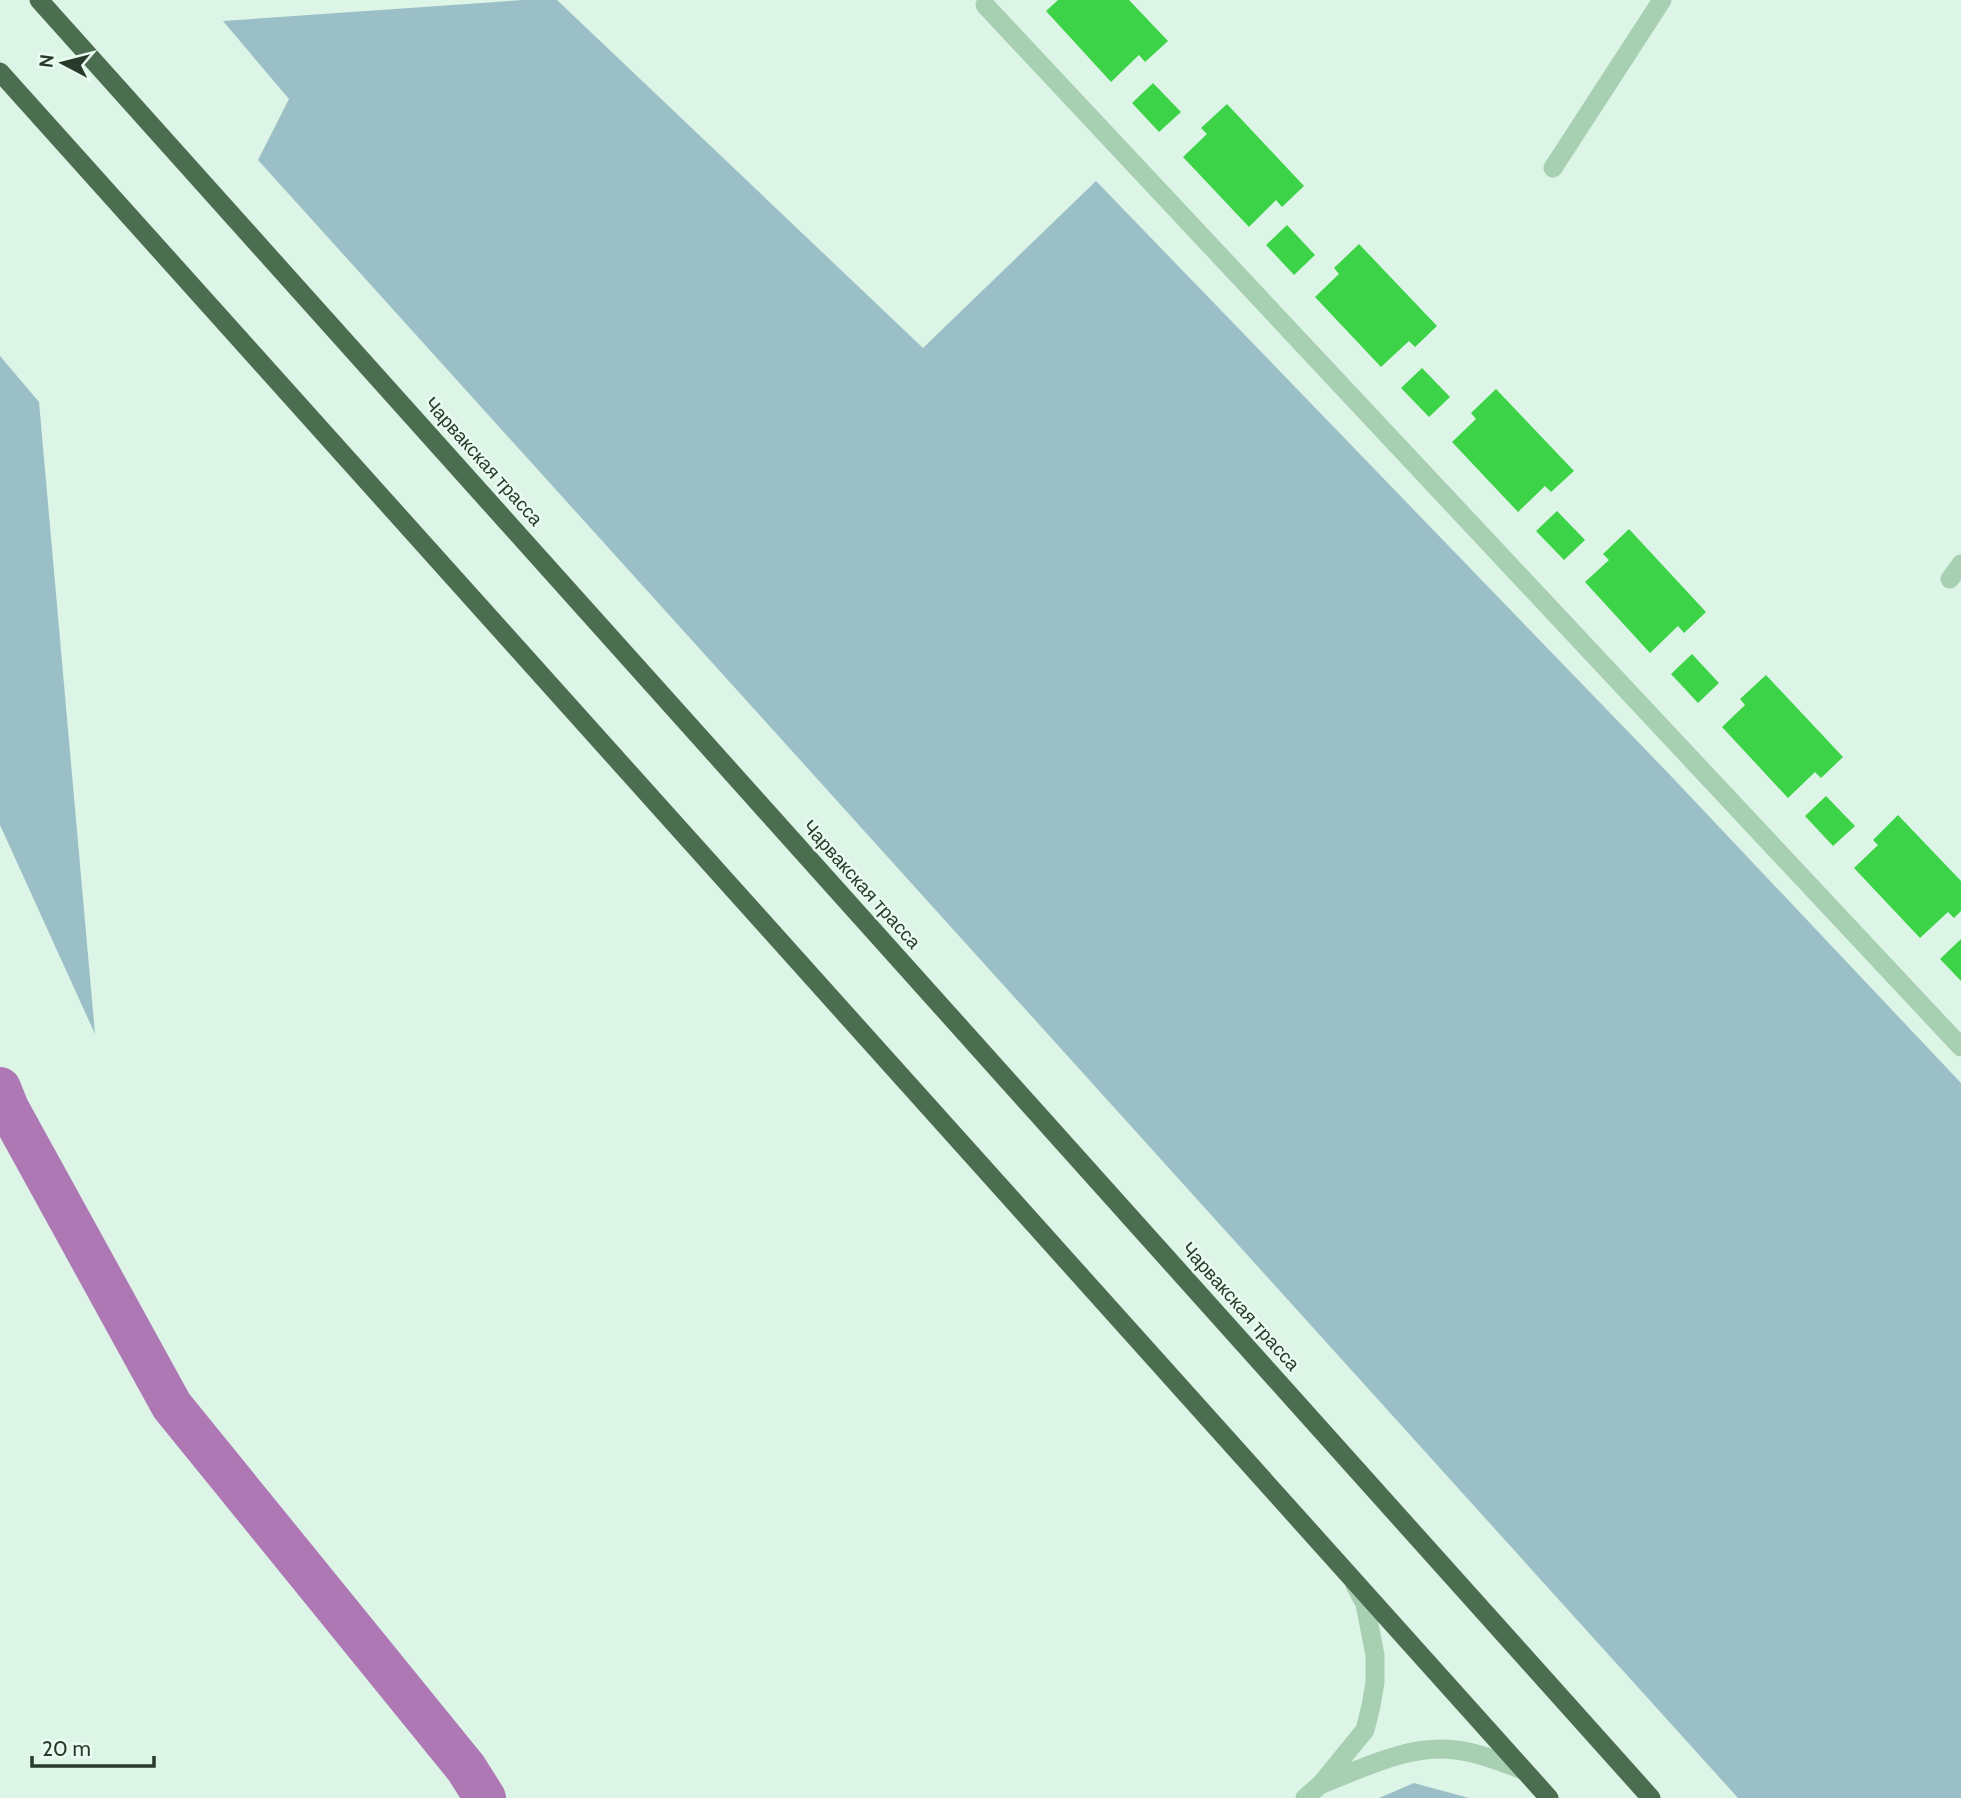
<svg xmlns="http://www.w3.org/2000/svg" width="1961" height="1798" viewBox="0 0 1961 1798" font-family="Cabin,sans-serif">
	<rect width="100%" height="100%" fill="#ddf5e6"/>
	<!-- green -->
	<path fill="#9bbfc6" d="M523,0H557L923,348L1096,181L1671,776L1961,1083V1798H1738L258,160L289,99L223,21Z
		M0,356L39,402L95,1034L0,825Z
		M1414,1783L1469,1798H1379Z"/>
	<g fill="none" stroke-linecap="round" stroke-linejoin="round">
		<!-- canal -->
		<path stroke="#ae78b5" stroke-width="42" d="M0,1088L8,1108L172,1406L466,1768L485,1798"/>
	</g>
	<!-- building -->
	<path fill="#3dd348" d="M1058,0H1129L1168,41L1145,62L1139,55L1111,82L1046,11Z
		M1153,83L1181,112L1159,132L1132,103Z
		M1227,104L1304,186L1282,207L1276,200L1249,227L1183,157L1207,134L1201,128Z
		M1287,225L1315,255L1294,275L1266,245Z
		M1359,244L1437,326L1415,347L1409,341L1381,367L1315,297L1339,274L1334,268Z
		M1422,368L1450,397L1429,417L1401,388Z
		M1496,389L1574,471L1551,492L1545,486L1518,512L1452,442L1476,419L1471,413Z
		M1557,511L1585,540L1564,560L1536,531Z
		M1629,529L1706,612L1684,633L1678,626L1650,653L1585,582L1609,560L1603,554Z
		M1692,654L1719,683L1698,703L1671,674Z
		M1766,675L1843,757L1821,778L1815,772L1788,798L1722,727L1745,705L1740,699Z
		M1826,796L1855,826L1833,846L1805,816Z
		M1898,815L1961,881V911L1954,918L1948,912L1920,938L1854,868L1878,845L1873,840Z
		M1961,939V981L1940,959Z"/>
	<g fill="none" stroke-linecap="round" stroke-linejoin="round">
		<!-- minor -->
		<path stroke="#a7cfb2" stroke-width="19" d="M985,5L1961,1047
			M1553,168L1662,0
			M1950,579L1961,564
			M1322,1784C1364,1768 1409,1744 1456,1750C1480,1753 1501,1762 1523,1770
			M1305,1798L1321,1784L1365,1730L1371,1706L1375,1682V1655L1365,1604L1355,1585"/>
		<!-- trunk -->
		<path stroke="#4b6e50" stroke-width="19" d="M39,0L1651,1798
			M0,72L1549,1798"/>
	</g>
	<g text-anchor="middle" stroke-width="5" stroke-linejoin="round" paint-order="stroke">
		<!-- street labels -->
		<g font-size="19" fill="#283b2b" stroke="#eafcf1">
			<text transform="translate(484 461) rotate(48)" y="7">Чарвакская трасса</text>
			<text transform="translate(862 884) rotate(48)" y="7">Чарвакская трасса</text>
			<text transform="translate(1241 1306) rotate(48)" y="7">Чарвакская трасса</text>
		</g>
	</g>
	<!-- north arrow -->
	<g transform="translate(63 63) rotate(277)" stroke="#eafcf1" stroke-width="5" paint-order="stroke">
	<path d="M0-5L12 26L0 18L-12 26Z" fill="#283b2b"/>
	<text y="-10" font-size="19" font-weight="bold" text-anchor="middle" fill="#283b2b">N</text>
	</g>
	<!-- scale -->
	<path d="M32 1756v10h122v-10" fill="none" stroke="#283b2b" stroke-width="3.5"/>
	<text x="42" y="1756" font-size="21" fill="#283b2b" stroke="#eafcf1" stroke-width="5" paint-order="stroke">20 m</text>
</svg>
